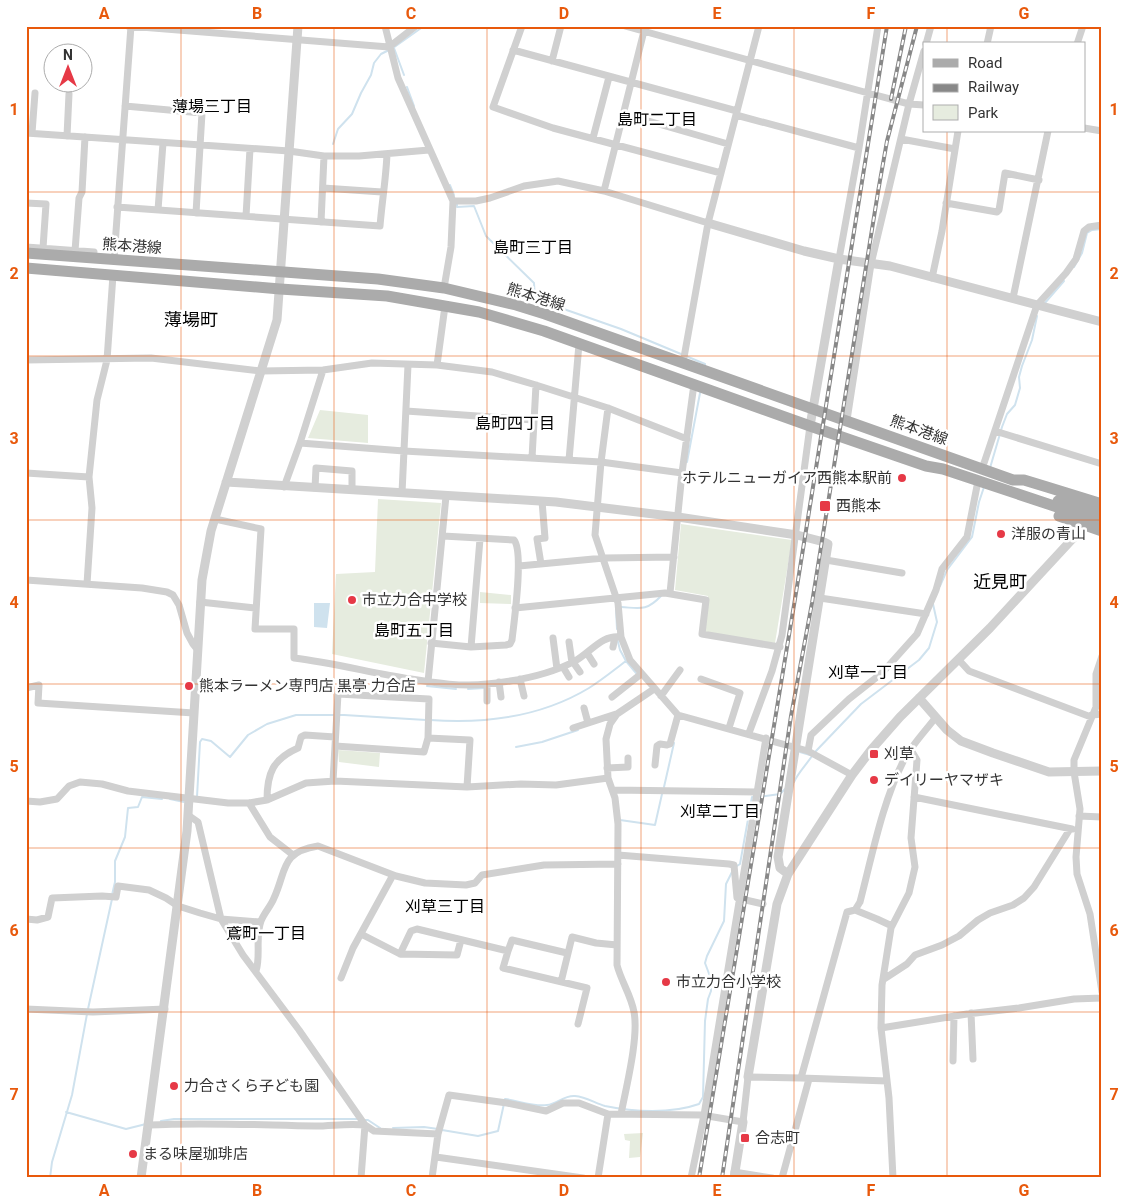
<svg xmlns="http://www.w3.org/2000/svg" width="1128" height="1204" viewBox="0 0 1128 1204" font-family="Roboto,'Noto Sans JP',sans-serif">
	<rect width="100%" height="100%" fill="#fff"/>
	<!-- green -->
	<path fill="#e6ecdf" d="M320,410L368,415V443L308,438Z
		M378,499L441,503L424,673L332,654L336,574L375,572Z
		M681,524L792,540L775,643L703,633L708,596L675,590Z
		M480,592L511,595V604L480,603Z
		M338,750L380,753L379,767L339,762Z
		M643,1133L640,1157L629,1158L630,1141L625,1140L624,1134Z"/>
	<!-- water -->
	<path fill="#cfe2ee" d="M314,603H330L327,628L314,627Z"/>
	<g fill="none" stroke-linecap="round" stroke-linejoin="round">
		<!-- stream -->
		<path stroke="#cfe2ee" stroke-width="2" d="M393,48L424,26
			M394,48L404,75
			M407,87L414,106
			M333,144L338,129L352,114L361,93L371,75L374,63L381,54L389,50
			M450,185L454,195
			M457,204V207L474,206L486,236L534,283L535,299L621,329L705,364V365
			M1074,267L1082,253L1087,233L1092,230L1102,229
			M1044,304L1064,281
			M687,462L700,393
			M990,468L1002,427L1007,414L1015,405L1020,388L1019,377L1022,366L1032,340L1037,316
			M940,586L947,570L972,537L979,502L984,487
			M621,607C639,608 646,612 661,596
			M616,609L617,629
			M626,661L636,673
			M427,686L456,689
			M468,689L484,688
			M430,720C485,724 541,717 589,688C602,680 614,670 626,661L620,650L617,638
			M516,747L542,742L578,730
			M800,752L810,755
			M815,752L861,704L919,660L929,648L937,622L933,604
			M794,782C798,773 806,765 812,756
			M664,787L674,743
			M197,797L200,742L202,739L211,741L230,757L248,735L267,724L296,715H344L426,720
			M758,797L780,794L786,788
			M170,799L184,802
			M620,820L655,825L662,794
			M737,866L740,864L752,797H754
			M112,895L115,882V861L125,837L128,808L138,807L142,797L162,799
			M88,1009L112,899
			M66,1112L126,1129L146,1124
			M363,1120H368L380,1128
			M161,1121L174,1119H358
			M393,1128L424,1127L438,1129
			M442,1130L478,1136L498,1131L505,1099C519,1101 534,1107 547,1105C557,1104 564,1095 575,1096C586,1097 595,1103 605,1106C634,1112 671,1114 699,1104L703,1097L705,1021L708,999L711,991V979L705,963L707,956L724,921L726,884L732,872
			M50,1178L52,1162L72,1095L87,1014"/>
		<!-- minor -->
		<path stroke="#d0d0d0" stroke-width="7" d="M128,26L389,47L416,26
			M385,26L398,78L453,201H476L490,198L524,186L558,181L604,191L708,223
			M522,26L493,107L553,128L721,173
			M625,26L868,93L909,104L924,105
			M926,44L931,26
			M987,44L991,26
			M1077,44L1083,26
			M513,50L737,111
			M552,61L561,26
			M125,106L202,113L196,213
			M624,114L728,144
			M736,115L859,148
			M1084,128L1102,131
			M26,133L289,151L324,156H359L429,150
			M32,133L35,93
			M67,136L69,94
			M593,138L609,77
			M901,139L955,149
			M323,188L382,192
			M604,191L644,31
			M26,203L46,204L43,248
			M946,203L997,212L999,210L1005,173L1039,180
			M117,207L380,226C382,202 386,178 387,154
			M158,210L163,143
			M246,216L250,149
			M321,222L324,156
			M26,247L94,252
			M75,251L79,198L82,192L85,137
			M114,259L131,26
			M839,259L859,148L878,26
			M932,278L942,231L958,131
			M444,288L451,247L453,201
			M1013,298L1048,131
			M26,360L151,358L261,371L323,370L372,363L437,365L492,372L536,385L608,408L687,439
			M683,363L708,223L759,26
			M437,365L445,306
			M608,408L601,462L595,535L618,603L621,637L630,660L678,715L808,751L852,775
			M406,411L534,420
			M847,420L871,264L909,104L924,51
			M995,431L1102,464
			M300,443L404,451L601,462L682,473
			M532,458L536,385
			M569,460L579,344
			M982,469L1037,305L1066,273L1076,259L1084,231L1089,227L1102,225
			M26,473L89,477
			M284,487L300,443L323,370
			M315,488L316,468L352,471V490
			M402,493L408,365
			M215,519L261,529L255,629H294V658C334,663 372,673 411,679C436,683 462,687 487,684C517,681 549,675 575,661C591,652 602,634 621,637
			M826,560L902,573
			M541,564L537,539L545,538L542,501
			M519,566L604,558L674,557
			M26,580L142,588L167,592L173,595L179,605L187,633L193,644L197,649
			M87,584L92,508L89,477L97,400L107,360L113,275
			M670,593L682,473L694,384
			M820,598L926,614
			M200,602L255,608
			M515,608L665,593L706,600L702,634L780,647
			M553,638L557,669
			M569,642L572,663
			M431,643L471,647L506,645L510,644L512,640C514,622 524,552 514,540L443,536
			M471,647L480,539
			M613,647L615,637
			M587,653L594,664
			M1102,656L1096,674V707L1074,760V772L1080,809L1076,857L1077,874L1090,914L1102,992
			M958,659L969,671L1091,717
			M573,662L580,672
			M563,667L569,677
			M520,679L524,696
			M701,679L740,693L729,728
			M428,682L446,496
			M499,682L501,697
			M487,684V701
			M26,688L39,685L38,703L194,713
			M661,696L680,670
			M612,697L641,674
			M584,708L588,723
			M1092,715L1102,714
			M573,728L616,714
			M749,733L772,671L782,635L810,426
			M428,738L470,740L467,787
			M808,751L811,735L849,699L882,673L917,634L936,590L942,569L967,537L977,486
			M655,765L657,746L660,744L667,745L670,744L678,715
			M607,768L628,767V758
			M333,781L338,694L429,699L428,738L424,752L335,746
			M613,790L756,792
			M914,797L1072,829
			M267,800C267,773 273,759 298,748L301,737L305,735L335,737
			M26,801L40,802L57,799L69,786L80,782L102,784L128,791L228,803H249L267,800L306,783L335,781L467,787L521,784L556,785L608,778
			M249,803L270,837L293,855
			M188,815L198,822L221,919L243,955L299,1030L365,1125L374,1131L438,1134
			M1079,816L1102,817
			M618,855L729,864L734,865L737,898L763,904
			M855,910L877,919L892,926
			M26,919L37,920L48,917L52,898L102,896L116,897L118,886L149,890L166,898L178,906L200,913L221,919L260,922
			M361,934L400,954L457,955L461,940
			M508,951L503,968L587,988L578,1024
			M400,954L411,931L417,929L508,951L512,940L567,953
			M256,971C261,956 255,937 261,921C264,913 271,906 274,898C287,870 280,852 318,846L396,876L425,883L466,885L475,883L482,875L544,865L618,864
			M341,978L353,948L393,875
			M884,979L907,964L915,955L942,945L959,936L978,920L990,913L1013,905L1024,898L1034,887L1070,829
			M561,982L572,937L596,943L617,945
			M26,1009L93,1012L165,1009
			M971,1013L973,1059
			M881,1028L967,1014L1019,1008L1074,999L1102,998
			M953,1061L954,1016
			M887,1081L801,1078L847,912L855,910L860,902C872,856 883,799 905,758C912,745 927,729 936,717
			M621,1114C626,1088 639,1037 634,1012C631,995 621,981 617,965L618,824L615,798L608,778L606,739L610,724L617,714L654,689
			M148,1125C204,1122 259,1125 315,1126C332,1126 348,1123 365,1125
			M436,1157L583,1178
			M734,1172L772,1178
			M361,1178L365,1125
			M432,1178L438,1134L449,1095L507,1103L546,1111L563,1103H579L608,1114L702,1115L743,1122L748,1077L801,1078
			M598,1178L608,1114
			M691,1178L704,1115L766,738
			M782,1178L809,1079
			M893,1178L889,1098L881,1028L882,985L891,928L909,893L915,867L911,838L917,760L911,750"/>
		<!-- tertiary -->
		<path stroke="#d0d0d0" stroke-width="9" d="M708,223L804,251L839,259L890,266L1102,322
			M810,426L839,259
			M226,482L556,502L678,517L797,535L824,542L828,544L778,857L780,868L788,874
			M919,698L947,730L961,741L993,753L1049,772L1102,771
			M748,1077L777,904L788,874L852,775L871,750L900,717L990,628L1089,521
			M141,1178L187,831L202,580L211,531L277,320L298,26
			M734,1178L743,1122"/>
		<!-- primary -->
		<path stroke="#ababab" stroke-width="11" d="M26,253L378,279L444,288L516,305L545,314L982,469L1013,480H1024L1047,487L1102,504
			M26,268L280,289L387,296L479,312L544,331L810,426L926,466L943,469L1102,522
			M1058,501L1102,512
			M1059,516L1102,531"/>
		<defs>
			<path id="rail" d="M891,99L906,26
				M699,1178L795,599L887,26
				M722,1178L791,716L812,603L878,192L887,141L917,26"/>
		</defs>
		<!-- rail casing -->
		<use href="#rail" stroke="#888" stroke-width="4"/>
		<!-- rail -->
		<use href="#rail" stroke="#fff" stroke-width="2" stroke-dasharray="5.5" stroke-linecap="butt"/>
	</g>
	<!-- grid -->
	<path fill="none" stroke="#e8590c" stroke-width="1" stroke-opacity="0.55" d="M181,26V1178M334,26V1178M487,26V1178M641,26V1178M794,26V1178M947,26V44M947,131V1178M26,192H1102M26,356H1102M26,520H1102M26,684H1102M26,848H1102M26,1012H1102"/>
	<!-- markers -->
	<g fill="#e63946" stroke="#fff" stroke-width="2">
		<circle cx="902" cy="478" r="5"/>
		<rect x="819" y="500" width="12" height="12" rx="2.5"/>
		<circle cx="1001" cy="534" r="5"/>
		<circle cx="352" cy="600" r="5"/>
		<circle cx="189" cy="686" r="5"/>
		<rect x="869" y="749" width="10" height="10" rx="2.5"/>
		<circle cx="874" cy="780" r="5"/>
		<circle cx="666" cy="982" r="5"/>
		<circle cx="174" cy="1086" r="5"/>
		<rect x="740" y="1133" width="10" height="10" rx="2.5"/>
		<circle cx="133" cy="1154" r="5"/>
	</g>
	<g text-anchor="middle" stroke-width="5" stroke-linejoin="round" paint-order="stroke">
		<!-- street labels -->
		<g font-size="15" fill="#333" stroke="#fff">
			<text transform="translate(132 246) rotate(4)" y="5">熊本港線</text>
			<text transform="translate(536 297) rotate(17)" y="5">熊本港線</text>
			<text transform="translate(919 430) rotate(20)" y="5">熊本港線</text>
		</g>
		<!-- poi labels -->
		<g font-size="15" fill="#333" stroke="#fff" text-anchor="start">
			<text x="892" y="483" text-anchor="end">ホテルニューガイア西熊本駅前</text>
			<text x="836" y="511">西熊本</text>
			<text x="1011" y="539">洋服の青山</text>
			<text x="362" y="605">市立力合中学校</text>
			<text x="199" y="691">熊本ラーメン専門店 黒亭 力合店</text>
			<text x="884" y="759">刈草</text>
			<text x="884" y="785">デイリーヤマザキ</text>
			<text x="676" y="987">市立力合小学校</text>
			<text x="184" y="1091">力合さくら子ども園</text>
			<text x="755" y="1143">合志町</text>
			<text x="143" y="1159">まる味屋珈琲店</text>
		</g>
		<!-- neighbourhood labels -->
		<g font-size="16" fill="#000" stroke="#fff">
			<text x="212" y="112">薄場三丁目</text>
			<text x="657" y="125">島町二丁目</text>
			<text x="533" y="253">島町三丁目</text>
			<text x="515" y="429">島町四丁目</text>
			<text x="414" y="636">島町五丁目</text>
			<text x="868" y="678">刈草一丁目</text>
			<text x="720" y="817">刈草二丁目</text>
			<text x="445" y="912">刈草三丁目</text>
			<text x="266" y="939">鳶町一丁目</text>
		</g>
		<!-- quarter labels -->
		<g font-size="18" fill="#000" stroke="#fff">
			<text x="191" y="326">薄場町</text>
			<text x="1000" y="588">近見町</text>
		</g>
	</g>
	<!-- border -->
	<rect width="1128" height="1204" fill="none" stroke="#ffffff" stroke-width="55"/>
	<!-- legend -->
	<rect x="923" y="42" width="162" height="90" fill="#ffffff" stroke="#adadad"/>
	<rect x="933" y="59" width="25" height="8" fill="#ababab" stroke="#adadad"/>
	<text x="968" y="68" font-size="15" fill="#333333">Road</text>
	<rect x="933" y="84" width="25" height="8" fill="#888888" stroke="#adadad"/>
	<text x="968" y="92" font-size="15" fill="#333333">Railway</text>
	<rect x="933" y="105" width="25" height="15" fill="#e6ecdf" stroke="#adadad"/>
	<text x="968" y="118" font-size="15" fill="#333333">Park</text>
	<!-- north arrow -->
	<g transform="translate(68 68)"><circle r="24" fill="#ffffff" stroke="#adadad"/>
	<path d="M0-4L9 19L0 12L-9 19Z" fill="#e63946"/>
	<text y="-8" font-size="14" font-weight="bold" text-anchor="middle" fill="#333333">N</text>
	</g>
	<rect x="28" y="28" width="1072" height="1148" fill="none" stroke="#e8590c" stroke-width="2"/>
	<g font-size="16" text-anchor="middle" font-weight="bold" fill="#e8590c">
		<text x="104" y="19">A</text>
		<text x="257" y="19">B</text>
		<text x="411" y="19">C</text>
		<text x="564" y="19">D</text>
		<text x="717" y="19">E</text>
		<text x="871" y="19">F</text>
		<text x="1024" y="19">G</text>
		<text x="14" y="115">1</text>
		<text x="1114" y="115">1</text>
		<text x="14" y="279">2</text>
		<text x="1114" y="279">2</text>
		<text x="14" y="444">3</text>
		<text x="1114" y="444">3</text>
		<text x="14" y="608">4</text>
		<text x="1114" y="608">4</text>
		<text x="14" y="772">5</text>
		<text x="1114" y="772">5</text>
		<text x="14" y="936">6</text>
		<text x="1114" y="936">6</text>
		<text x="14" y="1100">7</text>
		<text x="1114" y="1100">7</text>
		<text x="104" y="1196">A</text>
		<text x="257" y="1196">B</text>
		<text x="411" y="1196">C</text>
		<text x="564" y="1196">D</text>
		<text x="717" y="1196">E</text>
		<text x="871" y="1196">F</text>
		<text x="1024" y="1196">G</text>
	</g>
</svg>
